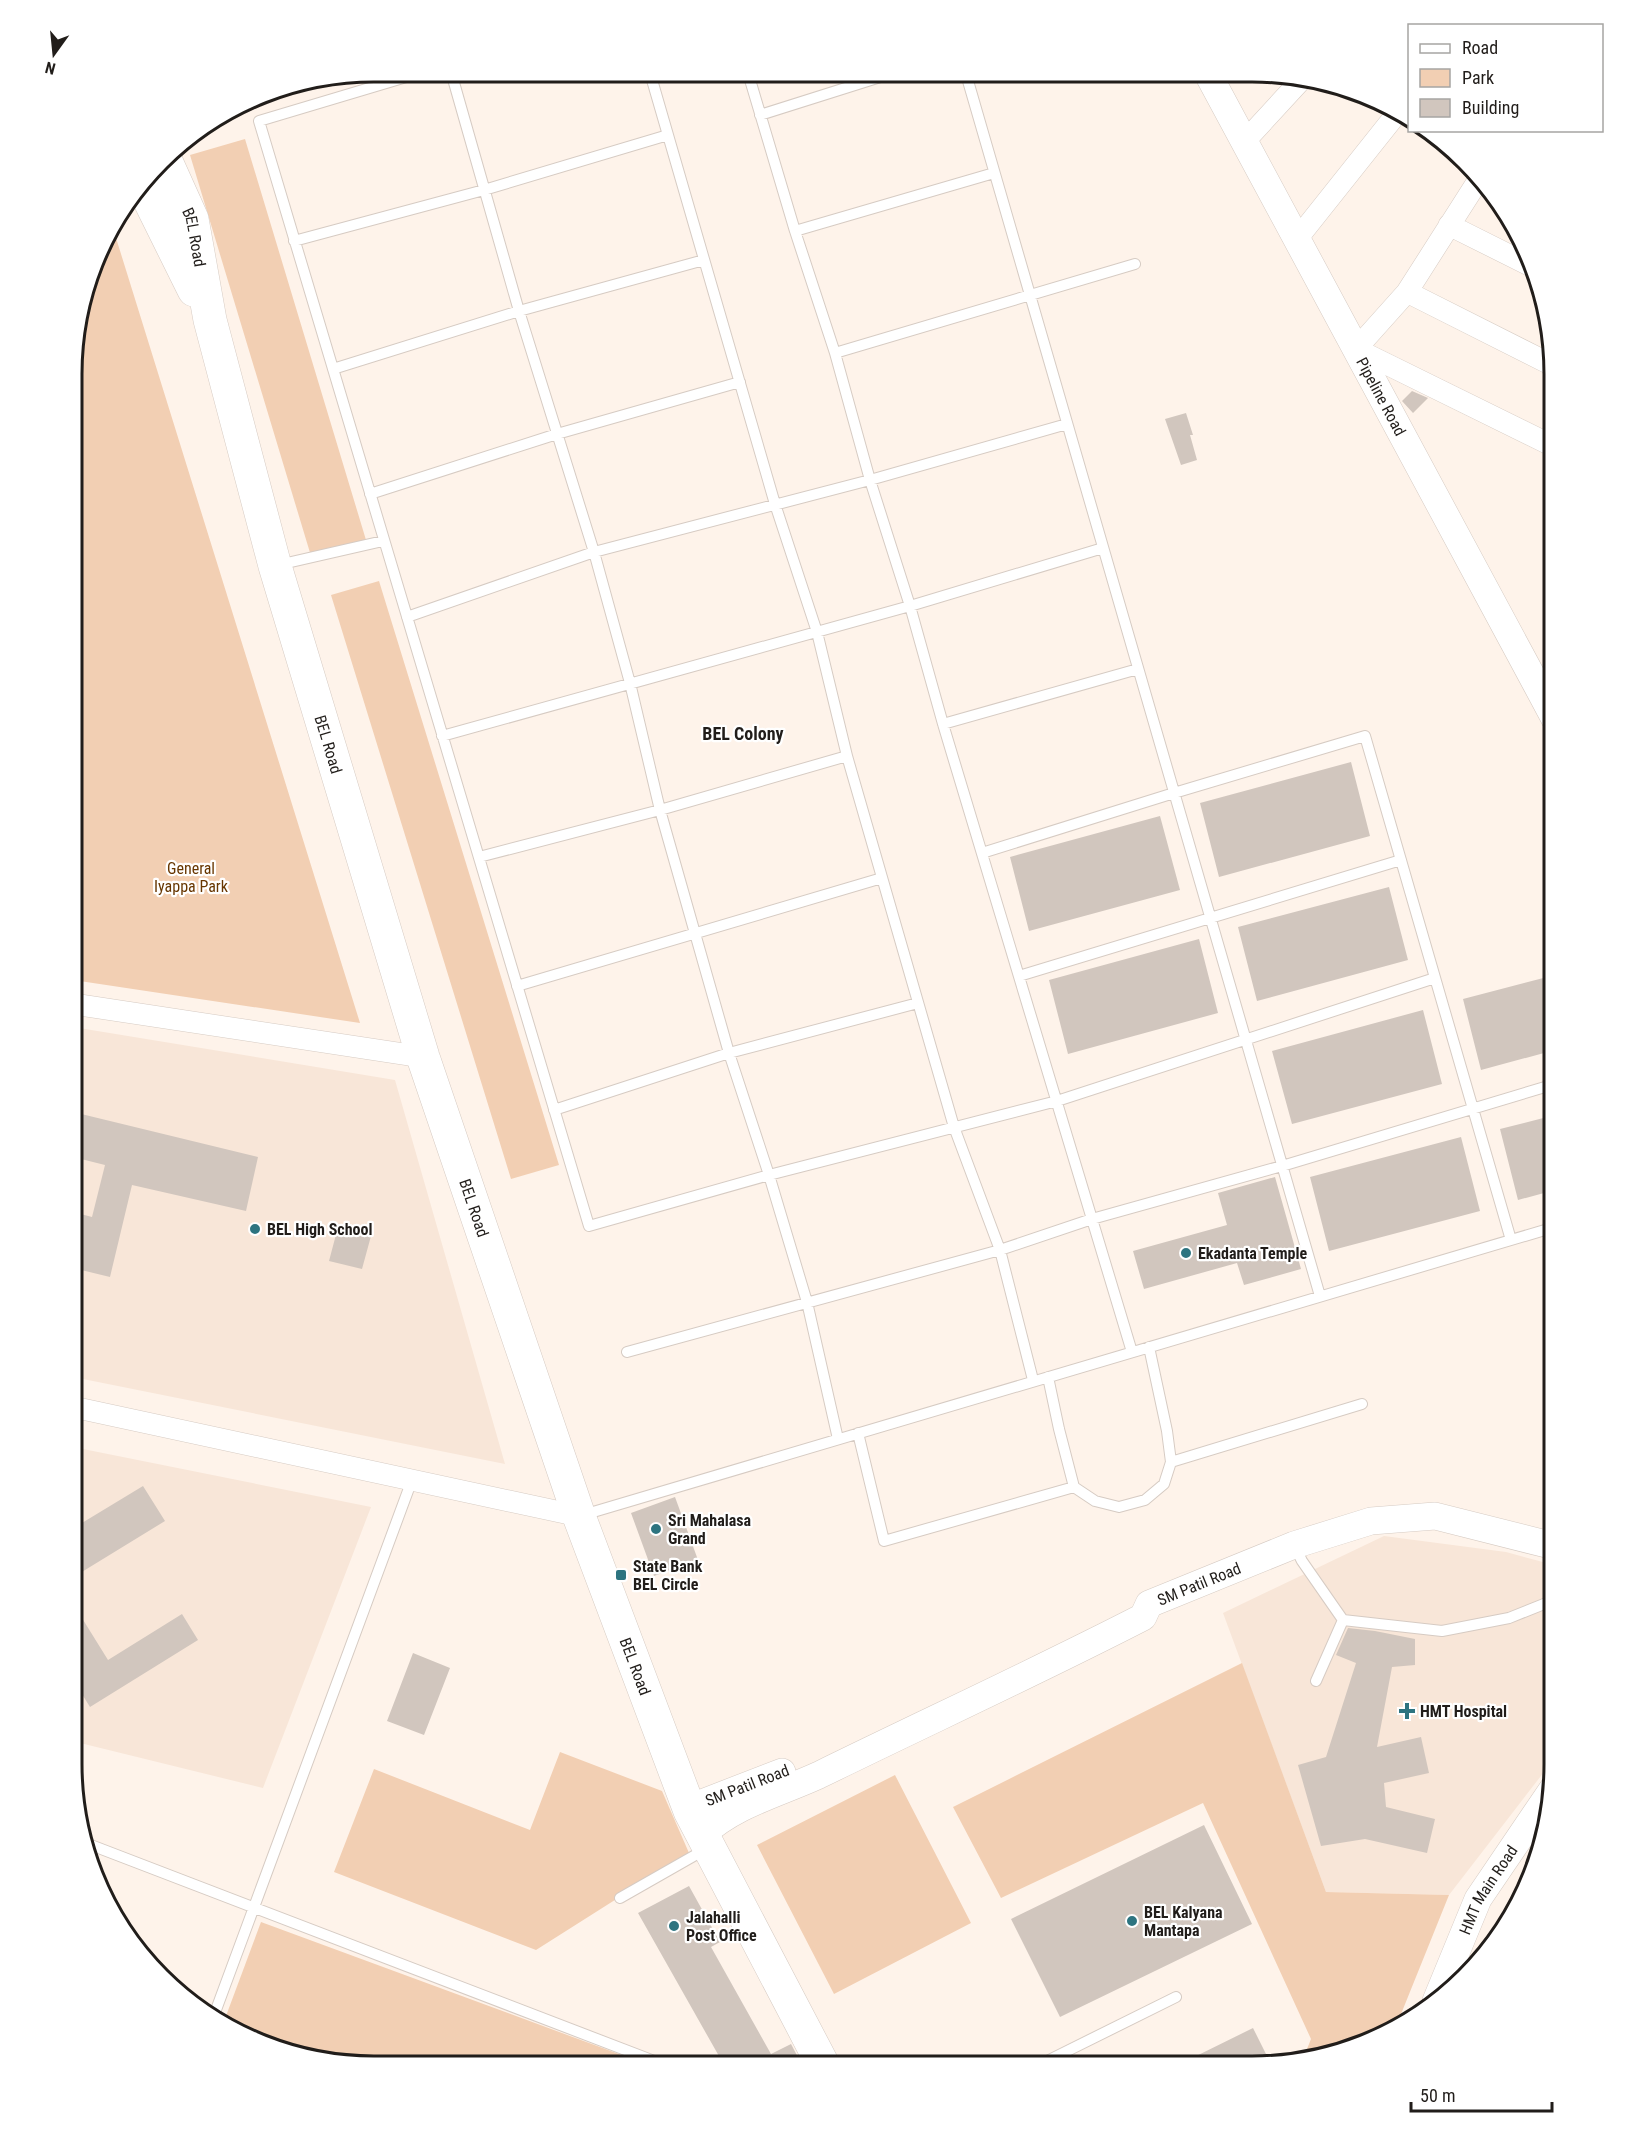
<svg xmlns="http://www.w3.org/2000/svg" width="1627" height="2138" viewBox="0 0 1627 2138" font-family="'Roboto Condensed',sans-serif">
	<rect width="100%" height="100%" fill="#fef3ea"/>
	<!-- built -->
	<path fill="#f8e6d8" d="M73,1027L395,1080L505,1464L73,1377Z
		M73,1447L371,1507L263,1788L72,1741Z
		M1384,1536L1506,1552L1554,1565V1759L1449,1895L1326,1892L1223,1613Z"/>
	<!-- green -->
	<path fill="#f2cfb3" d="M245,139L366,540L311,556L190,155Z
		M112,225L360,1023L73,980L75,335Z
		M379,581L559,1165L511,1179L331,595Z
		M1242,1663L1326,1892L1449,1895L1395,2029C1369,2046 1334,2055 1303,2059L1311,2039L1203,1803L1001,1898L953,1807Z
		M560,1752L662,1791L689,1853L536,1950L334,1872L374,1769L530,1830Z
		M895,1775L971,1923L834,1994L757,1845Z
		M261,1922L646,2064L336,2063L259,2043L223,2024Z"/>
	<!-- building -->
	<path fill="#d1c6be" d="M1412,391L1428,398L1413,413L1402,401Z
		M1186,413L1193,435H1190L1197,460L1181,465L1165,419Z
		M1351,762L1370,836L1219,877L1200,803Z
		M1160,816L1180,890L1029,931L1010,857Z
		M1389,887L1408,960L1257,1001L1238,927Z
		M1199,939L1218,1013L1068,1054L1049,980Z
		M1555,975V1050L1481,1070L1463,999Z
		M1423,1010L1442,1084L1292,1124L1272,1051Z
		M73,1112L258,1157L246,1211L132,1185L110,1277L73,1268V1212L92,1217L105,1165L73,1157Z
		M1555,1115V1190L1518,1200L1500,1129Z
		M1461,1137L1480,1211L1329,1251L1310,1177Z
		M1275,1177L1301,1269L1244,1285L1237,1263L1144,1289L1133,1251L1227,1225L1218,1193Z
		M338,1227L371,1236L362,1269L329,1261Z
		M143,1486L165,1521L72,1578V1529Z
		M675,1497L698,1560L654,1576L631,1513Z
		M72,1602L108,1660L182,1614L198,1640L90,1707L72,1678Z
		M1348,1628L1375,1631L1415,1639V1665L1392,1667L1377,1747L1421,1737L1429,1773L1384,1783L1386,1807L1435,1819L1427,1853L1365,1839L1321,1846L1298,1765L1326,1757L1356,1663L1336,1655Z
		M413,1653L450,1668L424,1735L387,1721Z
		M1204,1825L1252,1924L1060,2017L1011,1919Z
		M689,1886L720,1942L711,1947L771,2054L791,2044L802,2065H724L638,1913Z
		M1253,2028L1271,2064L1252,2066H1176Z"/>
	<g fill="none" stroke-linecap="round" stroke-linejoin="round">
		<defs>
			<path id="service" d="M423,72L259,121L589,1226L769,1175L1057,1101L1435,978
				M451,72L519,311L594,552L630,683L660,810L729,1053L769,1175L807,1302L838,1439
				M650,73L775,504L817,632L847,756L954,1127L1000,1250L1033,1380
				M748,73L795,231L835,353L870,480L910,606L943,724L1132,1352
				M966,74L1320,1296
				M760,115L893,73
				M795,231L994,173
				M294,241L484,190L668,135
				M835,353L1135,264
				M333,369L519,311L704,260
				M370,494L557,434L740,382
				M278,565L383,541
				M407,617L594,552L870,480L1067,424
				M943,724L1138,669
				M442,736L910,606L1103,548
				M982,853L1174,793L1365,736L1511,1240
				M479,857L660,810L847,756
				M1019,976L1401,860
				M517,986L882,878
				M554,1110L729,1053L918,1003
				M627,1352L1000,1250L1092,1219L1282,1166L1555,1084
				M1048,1377L1059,1429L1074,1487L1095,1501L1119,1507L1145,1500L1164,1484L1171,1462L1167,1431L1149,1347
				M858,1433L884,1541L1074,1487
				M1171,1462L1362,1404
				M583,1515L1555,1227
				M1294,1545L1302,1561L1343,1620
				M1316,1681L1343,1620L1442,1631L1509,1618L1554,1600
				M83,1842L662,2064
				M620,1898L706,1849
				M213,2018L412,1480
				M1039,2065L1176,1997"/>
			<path id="minor" d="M1245,141L1303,78
				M1481,176L1407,292L1356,349L1555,447
				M1449,225L1533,267
				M1297,239L1398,112
				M1407,292L1554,366
				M73,1004L423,1057
				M73,1407L579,1516"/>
			<g id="tertiary">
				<path id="s1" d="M1208,74L1555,719"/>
				<path d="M689,1808L782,1772"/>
				<path id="s2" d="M702,1835C733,1805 780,1793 819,1775C927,1722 1036,1672 1143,1617L1149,1604L1294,1545L1371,1521L1435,1516L1554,1546"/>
				<path id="s3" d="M1436,2001L1478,1899L1554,1787"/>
			</g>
			<g id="primary">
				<path id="s4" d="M165,159L192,219L210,320L275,566L423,1057L579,1516L690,1811L823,2065"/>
				<path d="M143,187L194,290"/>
			</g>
		</defs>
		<!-- service casing -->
		<use href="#service" stroke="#d6cbc3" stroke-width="12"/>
		<!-- minor casing -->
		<use href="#minor" stroke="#d6cbc3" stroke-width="22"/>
		<!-- tertiary casing -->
		<use href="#tertiary" stroke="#d6cbc3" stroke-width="28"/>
		<!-- primary casing -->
		<use href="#primary" stroke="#d6cbc3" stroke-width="34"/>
		<!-- service -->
		<use href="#service" stroke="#fff" stroke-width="10"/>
		<!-- minor -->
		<use href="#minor" stroke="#fff" stroke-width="21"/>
		<!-- tertiary -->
		<use href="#tertiary" stroke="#fff" stroke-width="27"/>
		<!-- primary -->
		<use href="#primary" stroke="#fff" stroke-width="33"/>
	</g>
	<!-- markers -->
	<g fill="#2d7480" stroke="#fff" stroke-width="2">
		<circle cx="255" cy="1229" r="6"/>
		<circle cx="1186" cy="1253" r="6"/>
		<circle cx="656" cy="1529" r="6"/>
		<rect x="615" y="1569" width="12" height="12" rx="3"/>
		<path d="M1404 1702h6v6h6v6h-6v6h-6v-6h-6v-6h6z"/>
		<circle cx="1132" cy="1921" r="6"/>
		<circle cx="674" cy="1926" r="6"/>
	</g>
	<g text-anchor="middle" stroke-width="4.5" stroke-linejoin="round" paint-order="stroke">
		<!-- street labels -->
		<g font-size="16" fill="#211d1a" stroke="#fff">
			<text dy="6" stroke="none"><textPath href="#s4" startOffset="84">BEL Road</textPath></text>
			<text dy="6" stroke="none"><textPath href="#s1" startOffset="366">Pipeline Road</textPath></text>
			<text dy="6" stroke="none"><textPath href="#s4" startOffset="609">BEL Road</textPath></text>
			<text dy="6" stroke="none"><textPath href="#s4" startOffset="1095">BEL Road</textPath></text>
			<text dy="6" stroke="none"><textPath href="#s2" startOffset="561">SM Patil Road</textPath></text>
			<text dy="6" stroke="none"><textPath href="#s4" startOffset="1581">BEL Road</textPath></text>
			<text transform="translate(747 1785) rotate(-21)" y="6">SM Patil Road</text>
			<text dy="6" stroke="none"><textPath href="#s3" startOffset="123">HMT Main Road</textPath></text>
		</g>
		<!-- park labels -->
		<g font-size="16" fill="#673600" stroke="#fff">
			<text x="191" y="874">General<tspan x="191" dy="18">Iyappa Park</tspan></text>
		</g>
		<!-- poi labels -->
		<g font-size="16" font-weight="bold" fill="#211d1a" stroke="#fff" text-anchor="start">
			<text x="267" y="1235">BEL High School</text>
			<text x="1198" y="1259">Ekadanta Temple</text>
			<text x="668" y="1526">Sri Mahalasa<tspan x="668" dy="18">Grand</tspan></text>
			<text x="633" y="1572">State Bank<tspan x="633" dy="18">BEL Circle</tspan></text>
			<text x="1420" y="1717">HMT Hospital</text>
			<text x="1144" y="1918">BEL Kalyana<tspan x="1144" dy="18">Mantapa</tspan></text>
			<text x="686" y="1923">Jalahalli<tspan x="686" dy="18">Post Office</tspan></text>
		</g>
		<!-- neighbourhood labels -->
		<g font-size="18" font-weight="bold" fill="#211d1a" stroke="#fff">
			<text x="743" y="740">BEL Colony</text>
		</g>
	</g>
	<!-- crop -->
	<path d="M0 0H1627V2138H0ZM374 82H1252A292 292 0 0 1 1544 374V1764A292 292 0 0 1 1252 2056H374A292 292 0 0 1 82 1764V374A292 292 0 0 1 374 82Z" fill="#fff" fill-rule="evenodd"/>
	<path fill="none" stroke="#211d1a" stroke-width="3" d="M374 82H1252A292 292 0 0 1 1544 374V1764A292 292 0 0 1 1252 2056H374A292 292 0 0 1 82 1764V374A292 292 0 0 1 374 82Z"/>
	<!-- legend -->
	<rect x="1408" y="24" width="195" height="108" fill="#ffffff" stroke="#a6a5a3" stroke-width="1.5"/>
	<rect x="1420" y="44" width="30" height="9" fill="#ffffff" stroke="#a6a5a3" stroke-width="1.5"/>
	<text x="1462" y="54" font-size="18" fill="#211d1a">Road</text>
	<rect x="1420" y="69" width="30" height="18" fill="#f2cfb3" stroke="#a6a5a3" stroke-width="1.5"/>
	<text x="1462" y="84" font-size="18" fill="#211d1a">Park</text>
	<rect x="1420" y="99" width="30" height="18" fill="#d1c6be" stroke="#a6a5a3" stroke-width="1.5"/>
	<text x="1462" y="114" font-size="18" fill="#211d1a">Building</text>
	<!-- north arrow -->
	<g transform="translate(54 54) rotate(195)" stroke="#ffffff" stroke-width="4.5" paint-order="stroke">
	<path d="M0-4.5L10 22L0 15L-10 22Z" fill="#211d1a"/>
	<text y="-9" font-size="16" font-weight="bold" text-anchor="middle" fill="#211d1a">N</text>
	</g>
	<!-- scale -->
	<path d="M1411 2102v9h141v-9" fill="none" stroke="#211d1a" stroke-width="3"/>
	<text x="1420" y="2102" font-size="18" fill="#211d1a" stroke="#ffffff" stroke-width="4.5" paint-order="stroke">50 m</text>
</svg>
